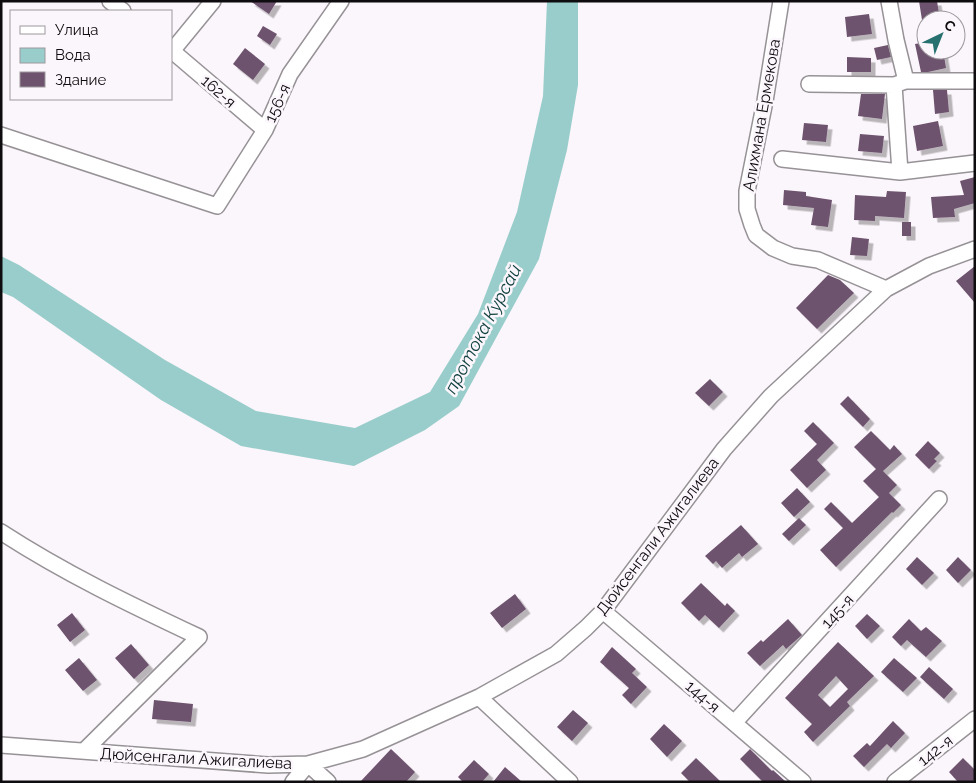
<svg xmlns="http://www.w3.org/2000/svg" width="976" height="783" viewBox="0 0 976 783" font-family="Raleway,sans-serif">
	<defs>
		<filter id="shadow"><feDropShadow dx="4.5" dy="4.5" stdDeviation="0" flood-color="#0004"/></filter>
	</defs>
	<rect width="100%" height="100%" fill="#fbf6fb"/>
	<!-- water -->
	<path fill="#99cdcb" d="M547,1H578V85L567,150L539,259L459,406L425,430L354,466L241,446L161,400L13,297L1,292V256L19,265L165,360L256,411L355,428L430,392L478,314L517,212L543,96Z"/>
	<!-- building -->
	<path fill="#6e536e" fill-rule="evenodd" filter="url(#shadow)" d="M250,1H277L269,14Z
		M919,1H937L940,20H922Z
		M869,14L872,34L847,37L845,17Z
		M263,26L277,34L270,45L257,36Z
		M926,42V50H943L946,68L928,72H921L915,44Z
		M888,45L891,57L877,60L874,48Z
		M245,48L265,64L253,80L233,64Z
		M847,57L871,58V72H847Z
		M933,90H947L949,112L935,114Z
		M861,94H885L882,119L858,116Z
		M938,121L943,146L917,151L913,126Z
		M804,123L828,125L826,142L802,140Z
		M860,134L884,136L882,153L858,151Z
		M975,177V203L954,209L955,217L933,218L931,197L964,195L960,181Z
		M784,190L806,192V196L832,200L828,227L811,225L814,208L783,205Z
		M887,191L906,192L904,218L875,216V221L854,220L855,195L886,197Z
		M902,222H911V236H902Z
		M852,237L869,239L867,256L850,255Z
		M975,266V303L956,281Z
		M828,275L840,280L854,293L817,329L796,308Z
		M710,379L723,392L709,406L695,393Z
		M848,396L870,419L863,427L840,404Z
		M813,422L834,443L817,460L826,470L807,488L790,470L817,444L804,431Z
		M871,431L890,450L894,445L902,454L883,471L897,485L889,493L901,505L893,513L892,512L836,567L820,550L843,528L824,509L831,502L852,523L879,497L863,481L876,469L854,447Z
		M928,441L940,453L934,459L937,461L929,469L915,455Z
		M797,488L810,502L794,517L781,503Z
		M799,518L806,525L789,541L782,534Z
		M741,525L758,544L742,557L739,553L722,568L716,561L713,564L705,556Z
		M917,557L934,573L922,585L906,569Z
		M958,557L971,570L958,583L946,570Z
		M701,583L725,606L727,603L735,611L719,628L705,615L699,621L681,603Z
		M515,594L526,609L502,628L490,613Z
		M72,613L85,630L70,642L57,625Z
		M867,614L880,626L867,639L855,626Z
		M788,619L802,635L786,649L783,645L760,666L747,653L761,640L763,642Z
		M909,619L921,631L926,627L942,641L926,657L907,640L901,646L892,637Z
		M838,642L874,676L847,702L850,706L813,742L804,732L812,724L785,698ZM836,676L848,689L830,707L818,695Z
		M131,644L149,665L134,679L115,658Z
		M612,647L636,669L632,673L647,687L631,704L622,695L629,688L600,662Z
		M79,658L97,680L83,691L65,670Z
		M894,658L917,678L903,692L881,672Z
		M929,667L953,689L944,699L920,677Z
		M154,700L193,704L191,722L152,719Z
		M573,710L588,723L572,741L557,727Z
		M893,721L905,733L891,748L887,744L864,767L853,756L867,743L870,746Z
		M664,724L682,741L667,757L650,739Z
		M391,749L415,772L406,782H360Z
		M750,749L772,771L773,770L786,782H763L740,759Z
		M696,758L721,782H690L681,773Z
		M963,758L975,770V779L972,782H958L949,772Z
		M474,760L489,774L482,782H463L458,777Z
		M505,767L522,782H493Z"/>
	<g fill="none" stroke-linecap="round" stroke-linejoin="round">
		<defs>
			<path id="minor" d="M110,1L123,11
				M781,1L765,101L747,191V209L752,225L756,235L773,248L792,256L818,260L886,289
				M889,1L896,40L906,81
				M171,50L265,130
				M172,51L213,1
				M809,84L894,85L906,81H975
				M894,85L900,172
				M1,135L217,206L265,130L290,74L341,1
				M782,159L900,172L975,163
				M1,532C64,573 131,605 199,637L84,751
				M603,611L803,782
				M479,697L570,782
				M734,723L939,499
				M1,745L268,765L308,764L363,749L479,697L556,654L586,628L603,611L724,449L771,396L886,289L929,266L975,249
				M293,782L308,764L328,782
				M895,782L975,719"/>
		</defs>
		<!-- minor casing -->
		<use href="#minor" stroke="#969296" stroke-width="18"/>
		<!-- minor -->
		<use href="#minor" stroke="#fff" stroke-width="15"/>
	</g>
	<g text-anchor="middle" stroke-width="5" stroke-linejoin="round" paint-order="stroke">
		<!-- street labels -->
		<g font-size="16" fill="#0e0c0e" stroke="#fbf6fb">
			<text transform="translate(219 91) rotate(41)" y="6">162-я</text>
			<text transform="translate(277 103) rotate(-66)" y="6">156-я</text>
			<text transform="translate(761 115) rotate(-80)" y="6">Алихмана Ермекова</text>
			<text transform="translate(657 536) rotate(-53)" y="6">Дюйсенгали Ажигалиева</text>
			<text transform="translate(837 611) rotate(-48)" y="6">145-я</text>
			<text transform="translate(703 696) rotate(41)" y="6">144-я</text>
			<text transform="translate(935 750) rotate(-38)" y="6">142-я</text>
			<text transform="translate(196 758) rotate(3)" y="6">Дюйсенгали Ажигалиева</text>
		</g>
		<!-- water labels -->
		<g font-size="18" font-style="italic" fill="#114140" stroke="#fbf6fb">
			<text transform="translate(483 329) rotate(-62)" y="6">протока Курсай</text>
		</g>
	</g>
	<!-- border -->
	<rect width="976" height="783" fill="none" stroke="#0e0c0e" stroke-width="5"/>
	<!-- legend -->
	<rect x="10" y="10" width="162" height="90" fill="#fbf6fb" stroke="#9c989c"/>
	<rect x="20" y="26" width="25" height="8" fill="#ffffff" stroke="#9c989c"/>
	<text x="55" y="35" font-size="15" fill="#0e0c0e">Улица</text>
	<rect x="20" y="48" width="25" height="15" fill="#99cdcb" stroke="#9c989c"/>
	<text x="55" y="60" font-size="15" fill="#0e0c0e">Вода</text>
	<rect x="20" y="72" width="25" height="15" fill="#6e536e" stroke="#9c989c"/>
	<text x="55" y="85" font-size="15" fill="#0e0c0e">Здание</text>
	<!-- north arrow -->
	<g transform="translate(941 35) rotate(43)"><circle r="24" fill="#fbf6fb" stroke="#9c989c"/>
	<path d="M0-4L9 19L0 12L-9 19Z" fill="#26716f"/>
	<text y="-8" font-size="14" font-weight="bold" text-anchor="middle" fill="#0e0c0e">С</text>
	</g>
</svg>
